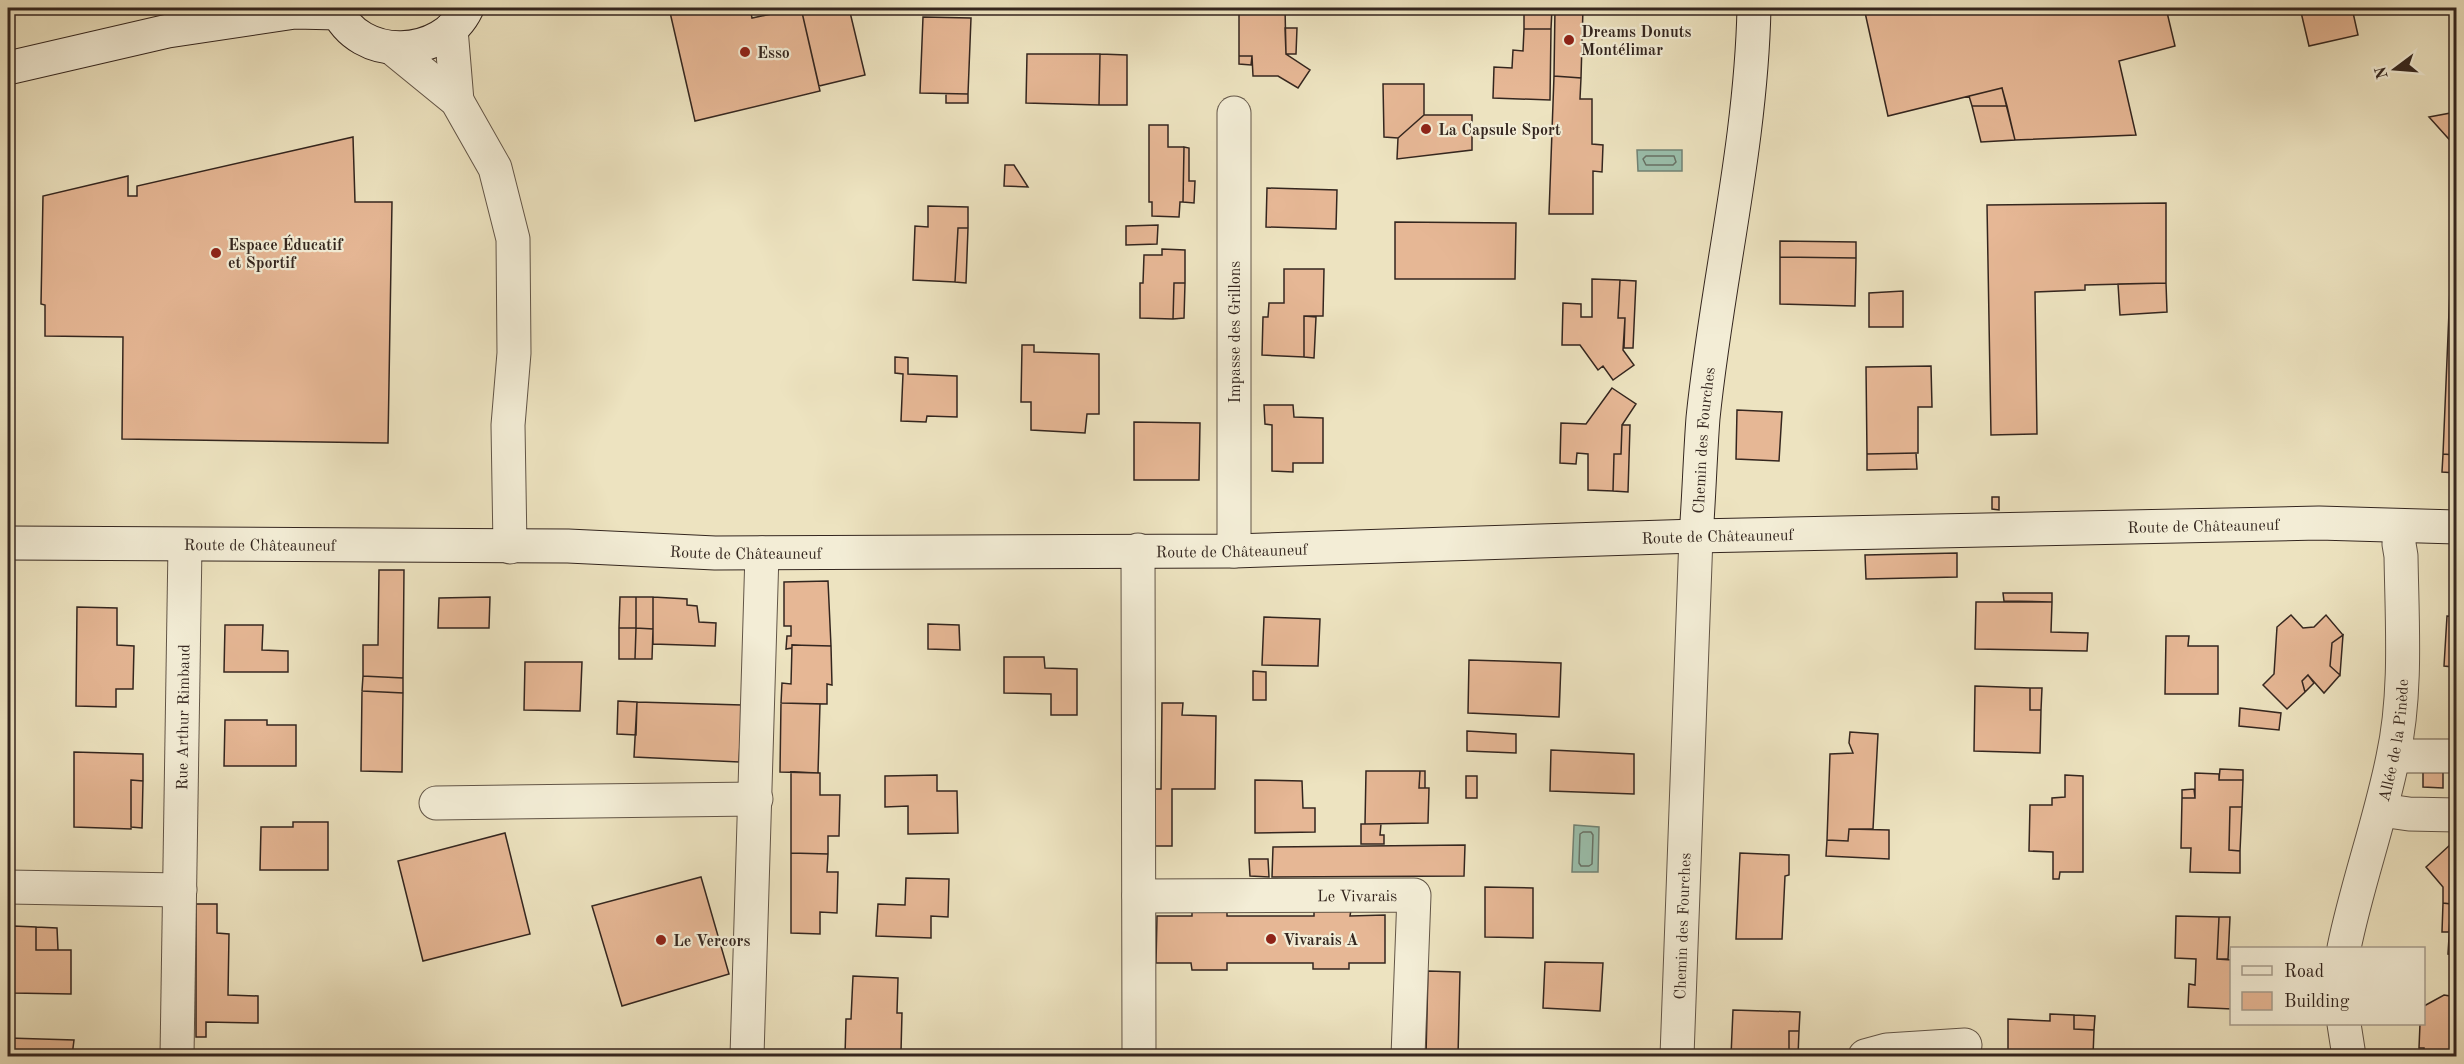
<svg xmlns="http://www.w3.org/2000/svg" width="2464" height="1064" viewBox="0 0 2464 1064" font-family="'Old Standard TT',serif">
	<rect width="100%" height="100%" fill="#ede3c0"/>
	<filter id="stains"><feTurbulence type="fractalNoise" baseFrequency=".00333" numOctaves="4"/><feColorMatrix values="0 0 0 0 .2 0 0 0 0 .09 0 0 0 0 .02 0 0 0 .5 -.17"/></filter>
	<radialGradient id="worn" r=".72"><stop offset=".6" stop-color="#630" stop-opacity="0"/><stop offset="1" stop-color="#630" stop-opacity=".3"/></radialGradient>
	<!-- water -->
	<path fill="#9abfac" stroke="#718274" stroke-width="1.5" d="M1637,150H1682V171H1638Z
		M1574,825L1599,827L1598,872H1572Z"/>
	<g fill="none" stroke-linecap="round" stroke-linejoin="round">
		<!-- shore -->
		<path stroke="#677266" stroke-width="1.5" d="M1646,156H1674L1676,162L1673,165H1646L1643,159Z
			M1583,832H1591L1593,835L1592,864L1589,866H1581L1579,863L1580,834Z"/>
	</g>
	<!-- building -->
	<path fill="#e6b795" stroke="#34261f" stroke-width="1.5" d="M669,8H750L752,18L801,8L820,91L695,121Z
		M801,8H849L865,75L819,86Z
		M1246,8H1285L1286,54L1310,70L1298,88L1278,76H1253L1252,56H1239V11L1246,12Z
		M1524,8H1552L1551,29H1524Z
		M1555,8H1583L1581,78L1554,76Z
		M1864,8H2166L2175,46L2119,61L2136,135L2015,140L2002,88L1888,116Z
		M2300,8H2352L2358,35L2309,46Z
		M923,17L971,18L968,94L920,93Z
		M1285,28H1297L1296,54H1286Z
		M1524,29H1551L1550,100L1493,98L1494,67L1512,68L1513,50L1523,51Z
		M1027,54H1100L1099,105L1026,103Z
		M1100,54L1127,55V105H1099Z
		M1239,56H1252L1251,65L1239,64Z
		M1554,76L1581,78L1580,99H1592V144L1603,145L1602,172L1593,171V214H1549Z
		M1383,84H1424V115L1398,138L1384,137Z
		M2002,88L2007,106H1972L1969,96Z
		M946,94H968V103H946Z
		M1972,106H2007L2015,140L1981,142Z
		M2456,112V147L2429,117Z
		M1424,115H1472V150L1397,159L1398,138Z
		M1149,125H1168V147H1184L1183,202H1180L1179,217L1152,216V202H1149Z
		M353,137L355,202H392L388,443L122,439L123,337L45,336V305L41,304L43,196L128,176V196H137V186Z
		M1184,147L1189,148V181H1195L1194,203L1183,202Z
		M1005,165H1014L1028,187L1004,186Z
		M1267,188L1337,190L1336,229L1266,227Z
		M2166,203V283L2085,285V290L2035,292L2037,434L1991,435L1987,205Z
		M928,206L968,207V228H958L955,282L913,280L915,226L928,227Z
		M1395,222L1516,223L1515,279H1395Z
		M2453,223H2456V241H2452Z
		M1158,225L1157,244L1126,245V226Z
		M958,228H968L966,283L955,282Z
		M1780,241L1856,242V258L1780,257Z
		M2452,241H2456V455L2443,454Z
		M1162,249L1185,250V283H1174L1173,319L1140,318V283H1143L1144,255H1162Z
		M1780,257L1856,258L1855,306L1780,304Z
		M1284,269H1324L1323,316H1304V357L1262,355L1263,317H1268L1269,303H1284Z
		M1592,279L1620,280L1618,318H1625L1623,350L1634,365L1613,380L1603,366L1598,370L1580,345H1562L1563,303L1581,304V317H1592Z
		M1620,280L1636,281L1633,348H1624L1625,318H1618Z
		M1174,283H1185L1184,318L1173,319Z
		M2166,283L2167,312L2120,315L2118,284Z
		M1903,291V327H1869V293Z
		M1304,316L1316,317L1314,358L1304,357Z
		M1022,345H1034V352L1099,354V414H1087L1085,433L1031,430V402H1021Z
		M895,357L908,358V374L957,376V417L927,416L926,422L901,421L903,374L895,373Z
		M1931,366L1932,407H1918V453L1867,454L1866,367Z
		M1612,388L1636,404L1622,425L1621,454H1614L1613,491L1588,490V454L1577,453L1576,464L1560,463L1561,423L1586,424Z
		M1264,405H1293L1294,417L1323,418V463H1293V472L1272,471V425L1265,424Z
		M1737,410L1782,412L1779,461L1736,459Z
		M1134,422L1200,423L1199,480H1134Z
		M1622,425H1630L1628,492L1613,491L1614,454H1621Z
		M1916,453L1917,469L1867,470V454Z
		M2443,454L2456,455V473L2442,472Z
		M1992,497H1999V510L1992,509Z
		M1957,553V577L1866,579L1865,555Z
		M379,570H404L403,678L363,676V645H378Z
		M828,581L831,646L792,645V648L786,649L787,636H791V626H784V582Z
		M2003,593H2052V602L2004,601Z
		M490,597L489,628H438L439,598Z
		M620,597H636V628H619Z
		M636,597H653V629L636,628Z
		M653,597L687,599V605L697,606L699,622L716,623L715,646L653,644Z
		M1976,602H2052L2051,632L2088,633L2087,651L1975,649Z
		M77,607L117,608V645L134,646L133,689H116V707L76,706Z
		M8,608H10L9,644H13L12,663H8Z
		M2291,615L2303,628L2314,627L2326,615L2343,635L2332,643L2330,666L2340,675L2324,693L2308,675L2302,681L2305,692L2287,709L2263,685L2274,674L2277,627Z
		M2447,616L2456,617V704H2451L2453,667L2444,666Z
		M1264,617L1320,619L1318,666L1262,665Z
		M928,624L959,625L960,650L928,649Z
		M225,625H263L262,650L288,651V672H224Z
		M619,628H636L635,659H619Z
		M636,628L653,629L652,659H635Z
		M2343,635L2340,675L2330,666L2332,643Z
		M2166,636H2189L2188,646H2218V694H2165Z
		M792,645L831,646L832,685L827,684V704L781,703L782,683L791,684Z
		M1004,657H1044L1045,668L1077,669V715H1051V694L1004,693Z
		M1469,660L1561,663L1559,717L1468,713Z
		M525,662H582L580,711L524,710Z
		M1253,671L1266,672V700H1253Z
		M2308,675L2314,683L2305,692L2302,681Z
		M363,676L403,678V693L362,691Z
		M1975,686L2030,688V710H2041L2040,753L1974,751Z
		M2030,688H2042L2041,710H2030Z
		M362,691L403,693L402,772L361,771Z
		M618,701L637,702L636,735L617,734Z
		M637,702L742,705L739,762L634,757Z
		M781,703L820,704L818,773L780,772Z
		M1162,703H1183L1182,715L1216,716L1215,789H1172V846H1154V789H1161Z
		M2240,708L2281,713L2279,730L2239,726Z
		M225,720H267V725H296V766H224Z
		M1467,731L1516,734V753L1467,751Z
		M1850,732L1878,734L1873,829H1849L1848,841L1827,840L1830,754L1853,753L1849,743Z
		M1551,750L1634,754V794L1550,791Z
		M74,752L143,754V781L131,780V829L74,827Z
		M2423,765L2443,766V788L2423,787Z
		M2220,769L2243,770V780H2219Z
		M1366,771H1420L1419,788H1429L1428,823L1365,824Z
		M1420,771H1425V788H1419Z
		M791,772L820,773V795H840L839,836H828V854L791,853Z
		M2195,773L2219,774V780H2243L2242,807H2230L2229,850L2240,851V873L2190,872L2191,848H2181L2182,798H2195Z
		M937,775V791H957L958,833L908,834V806L885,807V776Z
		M2065,775L2083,776V872H2060L2059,879H2053V852L2029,851L2030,805H2052V798L2065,797Z
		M1466,776H1477V798H1466Z
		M131,780L143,781L142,828L131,827Z
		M1255,780L1302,781L1303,808H1315V832L1255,833Z
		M2194,789L2195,798H2182V790Z
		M2230,807H2242L2240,851L2229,850Z
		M293,822H328V870H260L261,827H293Z
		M1361,824H1381L1380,835H1384V844H1361Z
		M1849,829L1889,830V859L1826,856L1827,840L1848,841Z
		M505,833L530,934L423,961L398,861Z
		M2451,844L2456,850V955L2448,954L2451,904L2443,903V887L2426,867Z
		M1465,845L1464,876L1272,877L1273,847Z
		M791,853L828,854L827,872H838L837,913L820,912V934L791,933Z
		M1740,853L1789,855V875L1785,876L1782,939H1736Z
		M1249,859H1268L1269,877L1250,876Z
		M701,877L729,974L622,1006L592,906Z
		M906,878L949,879L948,917L931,916V938L876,936L878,904L905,905Z
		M1485,887L1533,888V938L1485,937Z
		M2443,903L2451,904L2449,932H2442Z
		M196,904H217V933L229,934L228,995L258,996V1023L206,1022V1037H196Z
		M1192,909H1227V916H1314V909L1351,910L1350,916L1385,915V963H1349V969H1313V963H1227V970H1192L1191,963H1156L1157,916H1192Z
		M2176,916L2219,917L2217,959L2232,960V1009L2188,1007L2189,984L2195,985L2196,959L2175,958Z
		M2219,917H2230L2228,959H2217Z
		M13,926L36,927V950H71V994L12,993V989H8V936H12Z
		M36,927L57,928L58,950H36Z
		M1545,962L1603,963L1600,1011L1543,1008Z
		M1428,971L1460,972L1458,1056H1426Z
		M853,976L898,978L897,1013H902L901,1052H908V1056H845L846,1019H851Z
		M2444,995L2456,997V1056H2424V1048H2419L2420,1024H2424V1006Z
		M1733,1010L1800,1012L1799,1031H1789V1056H1731Z
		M2050,1014L2074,1015V1029L2094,1030L2093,1056H2008V1019L2050,1021Z
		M2074,1015L2095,1016L2094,1030L2074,1029Z
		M1789,1031H1799L1798,1056H1789Z
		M8,1038L74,1040L72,1056H8Z
		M2173,1052L2235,1054V1056H2173Z"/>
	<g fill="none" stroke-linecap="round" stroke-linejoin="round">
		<defs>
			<g id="minor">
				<path d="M451,29L457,101"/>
				<path d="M392,48L457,101L495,168L513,239L514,353L508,425L510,547"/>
				<path d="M1138,550L1139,1056"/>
				<path d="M1234,551V113"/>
				<path d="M2394,756H2456"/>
				<path d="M436,803L756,799"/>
				<path d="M2381,810L2409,814L2456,815"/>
				<path d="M8,887L180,890"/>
				<path id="s1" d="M1139,896L1414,895L1408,1056"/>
				<path id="s2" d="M2344,948C2357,884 2380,822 2393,757C2407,693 2402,622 2401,556L2399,544L2400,527"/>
				<path d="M2344,1024L2349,1056"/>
				<path id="s3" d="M177,1056L185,545"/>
				<path d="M747,1056L762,553"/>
				<path d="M1865,1056L1887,1050L1965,1045"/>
			</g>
			<g id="tertiary">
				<path id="s4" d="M1677,1056L1696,536"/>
			</g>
			<g id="secondary">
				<path d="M336,8C359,63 443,59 467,8"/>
				<path d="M8,68L168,31L295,12L338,13"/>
				<path id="s5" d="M1696,536C1699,497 1700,458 1703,418C1717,281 1751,146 1754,8"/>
				<path id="s6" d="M8,543L568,546L715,553L1234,551L1696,536L2319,523L2456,527"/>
			</g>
		</defs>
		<!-- minor casing -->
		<use href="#minor" stroke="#625547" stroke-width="35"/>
		<!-- tertiary casing -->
		<use href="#tertiary" stroke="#625547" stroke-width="35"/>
		<!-- secondary casing -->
		<use href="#secondary" stroke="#34261f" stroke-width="35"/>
		<!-- minor -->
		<use href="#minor" stroke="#f3edd6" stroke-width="33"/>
		<!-- tertiary -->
		<use href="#tertiary" stroke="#f3edd6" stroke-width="33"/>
		<!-- secondary -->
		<use href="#secondary" stroke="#f3edd6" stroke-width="33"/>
	</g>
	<!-- markers -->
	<g fill="#8f2418" stroke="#f3edd6" stroke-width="2">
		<circle cx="1569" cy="40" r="6"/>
		<circle cx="745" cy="52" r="6"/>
		<circle cx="1426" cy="129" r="6"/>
		<circle cx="216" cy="253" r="6"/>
		<circle cx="1271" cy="939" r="6"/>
		<circle cx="661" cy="940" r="6"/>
	</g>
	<g text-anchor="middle" stroke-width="4.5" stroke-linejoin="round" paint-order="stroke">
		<!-- poi labels -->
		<g font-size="16" font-weight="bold" fill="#34261f" stroke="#f3edd6" text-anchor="start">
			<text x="1581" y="37">Dreams Donuts<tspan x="1581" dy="18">Montélimar</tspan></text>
			<text x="757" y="58">Esso</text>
			<text x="1438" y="135">La Capsule Sport</text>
			<text x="228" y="250">Espace Éducatif<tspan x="228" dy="18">et Sportif</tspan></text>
			<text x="1283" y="945">Vivarais A</text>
			<text x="673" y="946">Le Vercors</text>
		</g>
		<!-- street labels -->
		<g font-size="16" fill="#34261f" stroke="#f3edd6">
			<text transform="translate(1234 332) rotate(-90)" y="6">Impasse des Grillons</text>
			<text dy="6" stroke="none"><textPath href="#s5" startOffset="96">Chemin des Fourches</textPath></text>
			<text dy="6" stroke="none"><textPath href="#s6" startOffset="2196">Route de Châteauneuf</textPath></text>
			<text dy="6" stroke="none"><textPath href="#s6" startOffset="1710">Route de Châteauneuf</textPath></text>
			<text dy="6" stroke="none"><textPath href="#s6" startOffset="252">Route de Châteauneuf</textPath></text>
			<text dy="6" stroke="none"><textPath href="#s6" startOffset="1224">Route de Châteauneuf</textPath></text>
			<text dy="6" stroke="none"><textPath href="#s6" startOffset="738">Route de Châteauneuf</textPath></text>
			<text dy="6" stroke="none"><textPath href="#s3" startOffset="339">Rue Arthur Rimbaud</textPath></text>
			<text dy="6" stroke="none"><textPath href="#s2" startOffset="214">Allée de la Pinède</textPath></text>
			<text dy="6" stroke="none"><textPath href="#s1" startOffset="218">Le Vivarais</textPath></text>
			<text dy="6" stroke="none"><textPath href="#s4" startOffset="130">Chemin des Fourches</textPath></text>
		</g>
	</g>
	<!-- margin -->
	<rect width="2464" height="1064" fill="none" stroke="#ede3c0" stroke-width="30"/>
	<rect x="9" y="9" width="2446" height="1046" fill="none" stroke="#34261f" stroke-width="3"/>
	<rect x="15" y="15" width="2434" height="1034" fill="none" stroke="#34261f" stroke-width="1.5"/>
	<!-- legend -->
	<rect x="2230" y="947" width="195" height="78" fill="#f3edd6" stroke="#a79d8d" stroke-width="1.5"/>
	<rect x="2242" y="966" width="30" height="9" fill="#f3edd6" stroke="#a79d8d" stroke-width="1.5"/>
	<text x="2284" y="977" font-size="18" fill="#34261f">Road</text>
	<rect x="2242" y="992" width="30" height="18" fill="#e6b795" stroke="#a79d8d" stroke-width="1.5"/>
	<text x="2284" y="1007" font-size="18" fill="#34261f">Building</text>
	<!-- north arrow -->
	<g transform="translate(2395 69) rotate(254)" stroke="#f3edd6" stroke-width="4.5" paint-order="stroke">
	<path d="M0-4.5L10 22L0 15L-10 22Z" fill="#34261f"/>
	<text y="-9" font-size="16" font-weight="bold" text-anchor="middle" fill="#34261f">N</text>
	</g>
	<rect width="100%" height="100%" filter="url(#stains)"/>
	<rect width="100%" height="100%" fill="url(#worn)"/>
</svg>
